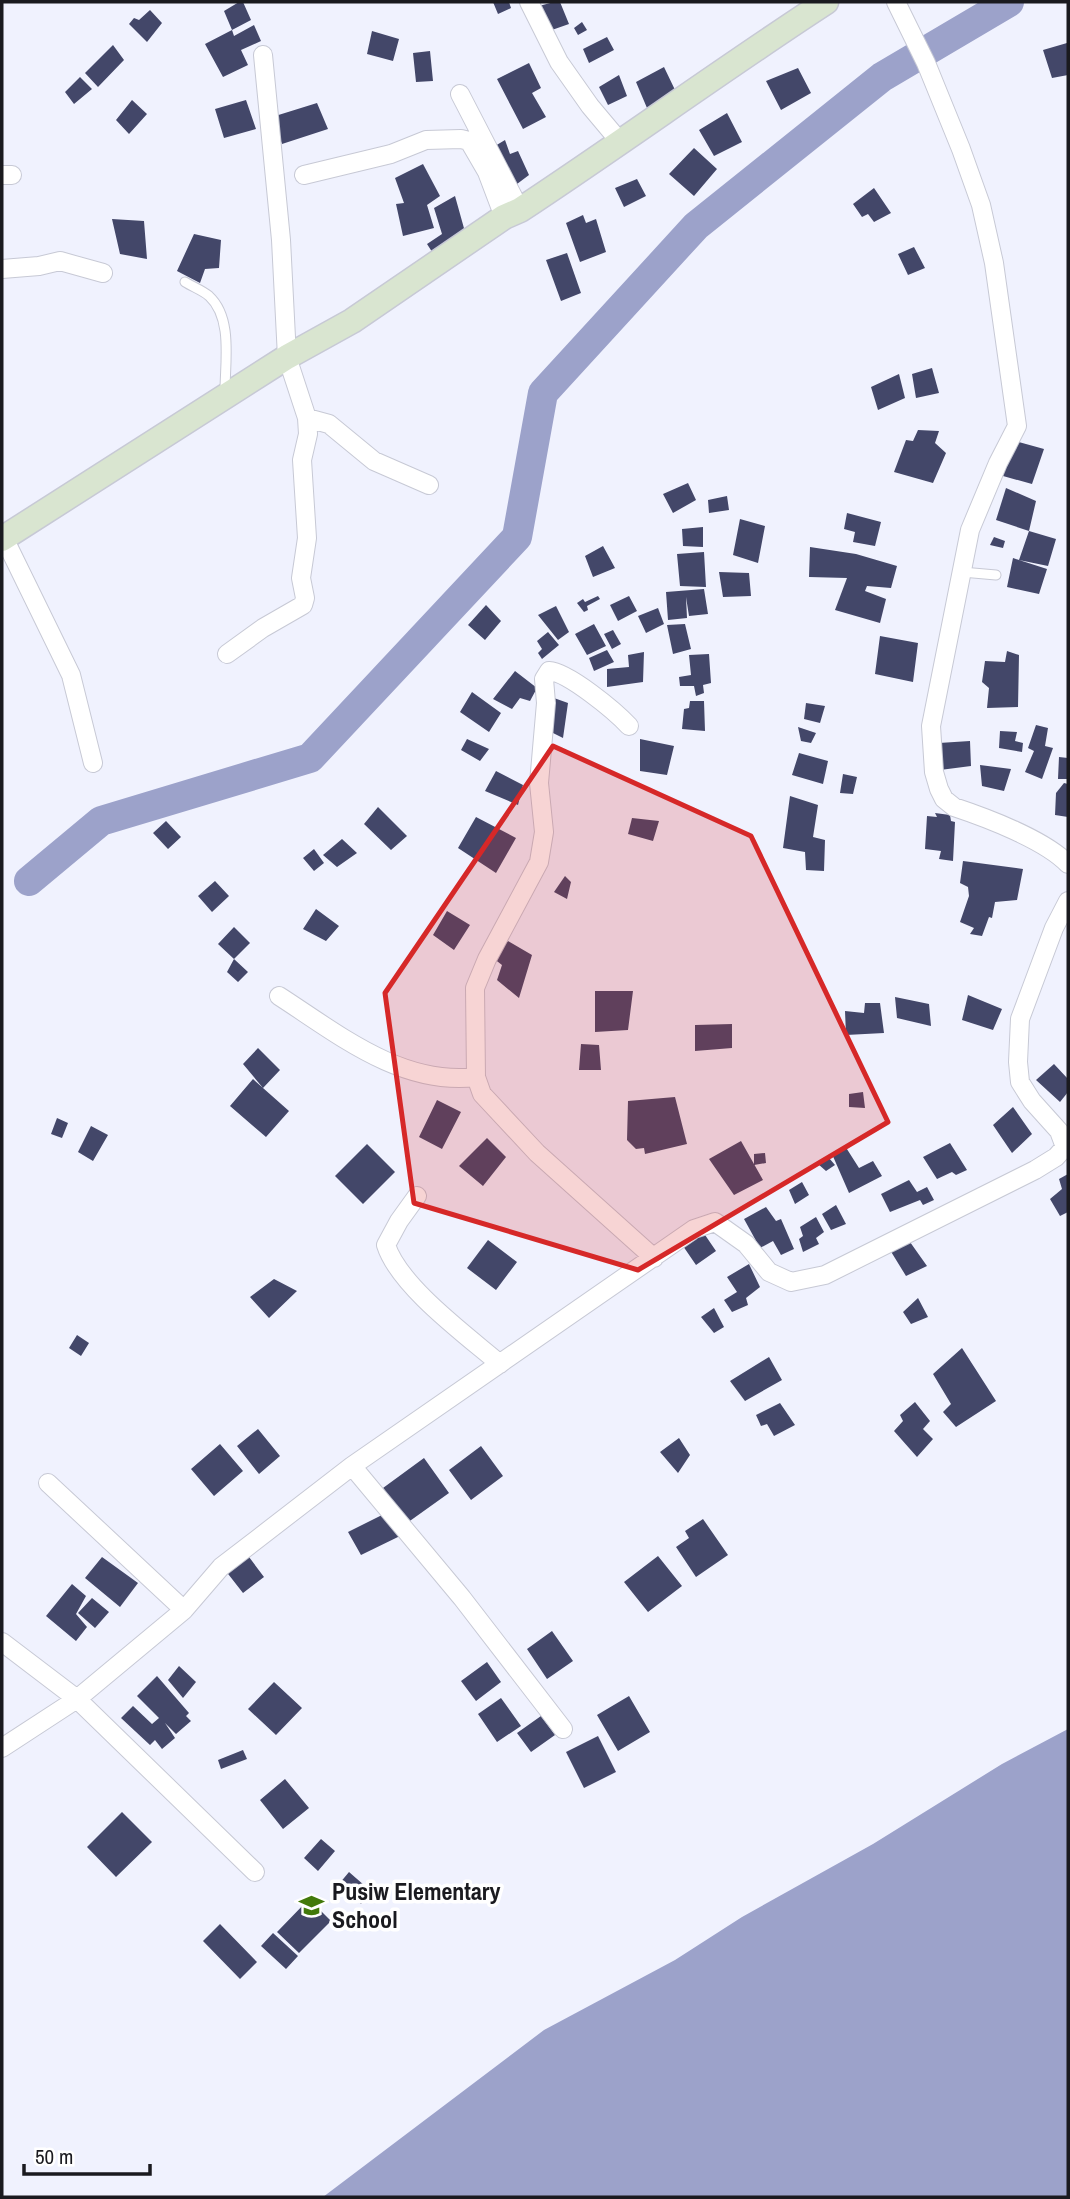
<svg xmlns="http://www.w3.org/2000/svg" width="1070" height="2199" viewBox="0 0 1070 2199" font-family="'Archivo Narrow',sans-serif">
	<rect width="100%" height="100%" fill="#f0f2fe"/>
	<!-- water -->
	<path fill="#9ca2ca" d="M1068,1729V2197H323L544,2030L675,1960L742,1917L873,1844L1002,1764Z"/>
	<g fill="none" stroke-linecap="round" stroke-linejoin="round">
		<!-- river -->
		<path stroke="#9ca2ca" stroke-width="30" d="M29,881L101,821L310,758L517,537L543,393L696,226L882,77L1009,2"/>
	</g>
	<!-- building -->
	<path fill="#434769" d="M239,2H243L251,20L232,30L224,11Z
		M493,2H509L511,8L498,14Z
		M554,2H560L569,24L549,31L539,6Z
		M150,10L162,23L147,42L129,24L134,18L139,20Z
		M582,22L587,30L578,35L574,28Z
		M254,25L261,41L241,50L248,65L223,77L205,44L232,30L234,36Z
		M372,31L399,39L393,61L367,54Z
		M607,37L614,50L589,63L583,49Z
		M1067,43L1068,75L1052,78L1043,50Z
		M113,45L124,60L98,87L85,73Z
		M430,51L433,81L416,82L413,53Z
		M529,63L541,88L532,93L546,117L523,129L497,79Z
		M664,67L676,92L647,108L636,82Z
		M798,68L811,93L781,110L766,81Z
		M619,75L627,96L608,105L599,87Z
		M80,77L92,89L74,104L65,92Z
		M132,100L147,114L129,134L116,120Z
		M246,100L256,129L224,138L215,109Z
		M317,103L328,129L282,144L272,117Z
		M727,113L742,142L714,156L699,130Z
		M505,140L510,154L518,151L529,175L513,187L495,146Z
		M694,148L717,169L694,196L669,174Z
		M423,164L440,196L427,205L434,228L403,236L396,204L404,203L395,178Z
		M637,179L646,196L624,207L615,188Z
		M874,188L891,213L874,222L868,214L862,217L853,204Z
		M455,196L467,239L436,258L427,244L442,234L434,208Z
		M583,215L586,223L596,219L606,252L580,262L566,223Z
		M112,219L144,221L147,259L120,254Z
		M194,234L221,240L219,268L205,269L200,283L177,271Z
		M914,247L925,268L908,275L898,254Z
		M567,253L581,293L561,301L546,260Z
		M932,368L939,393L916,398L912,374Z
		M899,374L905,398L878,410L871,387Z
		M918,430L939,431L935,443L946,453L933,483L894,472L906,440L913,441Z
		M1012,440L1044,449L1032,484L1003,476Z
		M688,483L696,500L673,513L663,494Z
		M1006,488L1036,501L1029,531L996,520Z
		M727,496L729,510L709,513L708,500Z
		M847,513L881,522L875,546L853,542L855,532L844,529Z
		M740,519L765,526L758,563L733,555Z
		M703,527V547L683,546L682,529Z
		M1029,531L1056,539L1048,566L1019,560L1047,569L1039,594L1007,587L1013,558L1019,560Z
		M994,537L1005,541L1003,548L990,545Z
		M603,546L615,568L593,577L585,556Z
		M810,547L856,554L897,566L891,588L867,586L865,591L886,599L880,623L835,610L847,578L809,577Z
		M704,552L706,587L680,586L677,554Z
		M719,572L749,573L751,596L723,597Z
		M704,589L708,614L689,616L686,597L687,618L668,620L666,592Z
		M598,596L600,599L587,606L588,610L584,612L577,603L583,599L585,602Z
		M629,596L637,611L618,621L610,605Z
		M486,605L501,621L485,640L468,625Z
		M556,606L569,632L558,640L538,615Z
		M658,608L664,624L646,633L638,616Z
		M594,624L606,646L587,655L575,634Z
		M685,624L691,649L673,654L667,625Z
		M613,630L621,644L612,649L604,634Z
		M548,632L559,645L542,659L538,653L542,649L537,641Z
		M880,636L918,643L913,682L875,674Z
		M607,650L614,662L594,671L589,658Z
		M1007,651L1019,655L1018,707L987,708L989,688L982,682L985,661L1005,662Z
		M644,652L643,682L607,687V669L629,667L628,655Z
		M709,654L711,683L703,685L704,693L696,696L694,686H680L679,677L691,675L689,655Z
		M515,671L537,688L530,701L520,698L512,709L493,699Z
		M472,692L501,713L489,732L460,712Z
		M554,698L568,703L563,738L549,731Z
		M690,701H704L705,731L682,729L684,709L689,708Z
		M806,703L825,706L820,723L804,719Z
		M1036,725L1048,728L1045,746L1053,748L1042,779L1025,772L1034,751L1028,748Z
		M798,727L816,733L811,743L801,741Z
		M1000,731L1017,732L1015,741L1023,743L1022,752L999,748Z
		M467,739L489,749L480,761L461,750Z
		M640,739L674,746L667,775L640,771Z
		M970,741L971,766L940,770L939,743Z
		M799,753L828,761L823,784L792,775Z
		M1059,757L1068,758V779H1058Z
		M980,765L1011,769L1004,791L982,786Z
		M496,771L523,785L518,805L485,791Z
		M843,774L857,777L853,794L840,793Z
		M1064,783L1068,784V817L1055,815L1056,793Z
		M790,796L818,805L813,837L825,840L824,871L806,870L805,852L783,848Z
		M378,807L407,836L391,850L364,824Z
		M935,813L950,815L951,821L955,822L953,861L939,859L941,851L925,849L927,816L937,817Z
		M476,817L516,838L496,873L458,848Z
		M632,818L659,821L653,841L628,834Z
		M166,821L181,837L168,849L153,833Z
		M342,839L357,853L337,867L323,855Z
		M314,849L324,863L314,871L303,858Z
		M963,861L1023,869L1017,900L995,902L992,918L989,917L982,936L970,934L974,928L960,922L969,896L968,887L960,883Z
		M565,876L571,882L567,899L554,892Z
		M215,881L229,896L212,912L198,896Z
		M316,909L339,926L326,941L303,929Z
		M447,911L470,925L454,950L433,935Z
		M234,927L250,943L234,959L248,972L238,982L227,972L234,959L218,944Z
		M508,941L532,955L519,998L497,980L502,965L493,958Z
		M595,991H633L628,1030L595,1032Z
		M968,995L1002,1009L993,1030L962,1020Z
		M895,997L929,1004L931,1026L897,1018Z
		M865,1003H880L884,1033L846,1035L845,1011L864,1013Z
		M732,1024V1048L695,1051V1025Z
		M581,1044L599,1045L601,1070H579Z
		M258,1048L280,1070L263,1088L289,1111L266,1137L230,1106L253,1079L263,1088L243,1064Z
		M1054,1064L1068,1079V1092L1060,1102L1036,1080Z
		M863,1092L865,1108L849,1107V1094Z
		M675,1097L687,1144L645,1154L644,1148L636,1149L627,1140L628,1101Z
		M437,1100L461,1112L442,1149L419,1137Z
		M1013,1107L1032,1134L1012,1153L993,1125Z
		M57,1118L68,1123L62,1138L51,1134Z
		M91,1126L108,1135L93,1161L78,1152Z
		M487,1138L506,1157L483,1186L459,1166Z
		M741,1141L763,1180L734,1195L709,1159Z
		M950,1143L967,1170L956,1175L952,1172L937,1179L923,1157Z
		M367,1144L395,1172L363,1204L335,1176Z
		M845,1146L859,1168L873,1161L882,1176L849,1193L832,1154Z
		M765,1153L766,1163L754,1165V1154Z
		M829,1158L835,1165L826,1171L818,1164Z
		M1068,1174V1212L1060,1216L1050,1199L1062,1189L1059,1179Z
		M909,1180L917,1192L927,1187L934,1200L923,1205L920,1200L890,1212L881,1194Z
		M802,1182L809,1195L795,1204L789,1190Z
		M836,1205L846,1224L831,1230L822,1214Z
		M766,1207L776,1221L781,1219L794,1249L781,1255L773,1241L760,1248L744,1219Z
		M816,1217L824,1232L816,1238L819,1244L803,1252L799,1239L803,1236L800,1227Z
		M703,1232L716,1251L696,1265L683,1246Z
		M488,1240L517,1262L496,1290L467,1268Z
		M910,1242L927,1266L906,1276L890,1250Z
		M749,1264L760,1287L746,1298L748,1305L732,1312L724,1300L737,1292L727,1277Z
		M274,1279L297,1291L269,1318L250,1297Z
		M918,1298L928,1317L911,1324L903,1312Z
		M714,1308L724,1327L714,1333L701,1317Z
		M77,1335L89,1343L81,1356L69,1348Z
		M962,1348L996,1401L956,1427L943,1412L951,1404L933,1374Z
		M769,1357L782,1380L745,1401L730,1381Z
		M915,1402L930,1421L923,1429L933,1439L917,1457L894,1431L903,1421L900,1415Z
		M780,1403L795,1425L774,1436L767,1424L761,1426L756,1415Z
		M258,1429L280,1456L259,1474L237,1446Z
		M679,1438L690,1455L678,1473L660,1452Z
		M220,1444L243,1471L214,1496L191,1469Z
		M481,1446L503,1476L471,1500L449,1470Z
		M424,1458L449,1493L407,1523L383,1488Z
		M388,1512L400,1536L361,1555L348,1532Z
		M703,1519L728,1555L696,1577L676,1547L689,1538L685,1531Z
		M246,1553L264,1577L243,1593L225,1570Z
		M658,1556L682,1586L648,1612L624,1582Z
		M102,1557L138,1583L120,1607L85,1578Z
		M72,1584L86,1596L76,1614L87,1627L76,1641L46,1616Z
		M92,1598L109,1612L95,1628L78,1613Z
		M552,1631L573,1661L547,1679L527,1649Z
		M487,1662L501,1682L476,1701L461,1681Z
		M179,1666L196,1682L183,1698L168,1680Z
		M157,1676L189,1713L186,1716L191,1721L176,1734L165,1723L175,1738L162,1749L155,1740L150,1745L121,1718L133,1706L152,1724L159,1718L137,1696Z
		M274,1682L302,1708L276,1735L248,1709Z
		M629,1696L650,1732L618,1751L597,1715Z
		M501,1698L521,1726L497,1742L478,1714Z
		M541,1716L555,1735L531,1752L517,1733Z
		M598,1736L616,1772L584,1788L566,1752Z
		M243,1750L247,1759L221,1769L218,1760Z
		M285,1779L309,1808L283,1829L260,1800Z
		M122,1812L152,1842L116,1877L87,1847Z
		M321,1839L335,1851L318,1871L304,1858Z
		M349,1872L372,1892L361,1904L339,1884Z
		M309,1899L331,1921L299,1953L277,1932Z
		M220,1924L257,1962L240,1979L203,1941Z
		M273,1933L298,1956L286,1969L261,1946Z"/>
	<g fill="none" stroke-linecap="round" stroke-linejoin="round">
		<defs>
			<path id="lane" d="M185,282C193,287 202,290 209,296C233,318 225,362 225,391
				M962,572L996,575"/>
			<path id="street" d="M529,2L559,62L590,106L621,143
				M896,2L926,63L961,149L981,205L994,263L1017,426L998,463L970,530L931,726L934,772L939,789L944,799L954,807C987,818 1045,840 1068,864
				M263,55L281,240L287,357L307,418L329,424L374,461L429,485
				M460,94L520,210
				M2,175H12
				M304,175L391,154L426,140L461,139L469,141L487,172L504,217
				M2,269L39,266L60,261L103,273
				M4,538L71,675L93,763
				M227,654L263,628L303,605L305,598L301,578L307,538L302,460L308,434L307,418
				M629,726C615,711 568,672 549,671L544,679L546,703L539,783L544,832L539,862L487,959L475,988L476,1077L482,1094L537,1153L654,1258
				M279,996C338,1034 401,1086 476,1077
				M417,1196L399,1221L386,1245C399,1286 466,1335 500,1364
				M352,1466L462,1598L563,1729
				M48,1483L184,1610
				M2,1642L77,1699L255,1872
				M2,1748L77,1699L184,1610L221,1567L352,1466L694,1229L715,1222L746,1244L769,1272L791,1282L825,1275L1035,1170L1056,1157L1065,1147L1059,1131L1032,1101L1020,1082L1018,1062L1020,1019L1054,928L1068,901"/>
			<path id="secondary" d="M2,539L287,357L352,321L504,217L520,210C623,142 723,69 826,2"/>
		</defs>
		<!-- lane casing -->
		<use href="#lane" stroke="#c7c9d5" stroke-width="11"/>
		<!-- street casing -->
		<use href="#street" stroke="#c7c9d5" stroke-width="20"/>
		<!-- secondary casing -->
		<use href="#secondary" stroke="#c7c9d5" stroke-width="27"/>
		<!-- lane -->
		<use href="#lane" stroke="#fff" stroke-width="9"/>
		<!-- street -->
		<use href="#street" stroke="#fff" stroke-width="18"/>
		<!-- secondary -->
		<use href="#secondary" stroke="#d9e5d0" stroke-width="24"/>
	</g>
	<!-- marked area -->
	<path fill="#d62828" fill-opacity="0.2" stroke="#d62828" stroke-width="5" stroke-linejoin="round" d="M553,746L751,836L888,1122L638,1270L414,1203L385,993Z"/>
	<!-- icons -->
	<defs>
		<symbol id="school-bare" viewBox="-9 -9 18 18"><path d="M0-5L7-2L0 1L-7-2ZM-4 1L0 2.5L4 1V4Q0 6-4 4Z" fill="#42790a" stroke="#fff" stroke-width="2.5" paint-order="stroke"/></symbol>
	</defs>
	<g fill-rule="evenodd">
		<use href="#school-bare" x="294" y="1888" width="35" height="35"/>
	</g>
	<g text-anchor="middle" stroke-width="7" stroke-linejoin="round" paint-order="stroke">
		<!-- poi labels -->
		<g font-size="24" font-weight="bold" fill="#1a1a1f" stroke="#fff" text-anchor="start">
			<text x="332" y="1900">Pusiw Elementary<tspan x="332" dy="28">School</tspan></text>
		</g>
	</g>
	<!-- border -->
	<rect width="1070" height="2199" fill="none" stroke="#1a1a1f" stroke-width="7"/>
	<!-- scale -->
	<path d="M24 2164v10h126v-10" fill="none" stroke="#1a1a1f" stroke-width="3.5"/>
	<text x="35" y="2164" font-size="21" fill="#1a1a1f" stroke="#ffffff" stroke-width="5" paint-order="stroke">50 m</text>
</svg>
